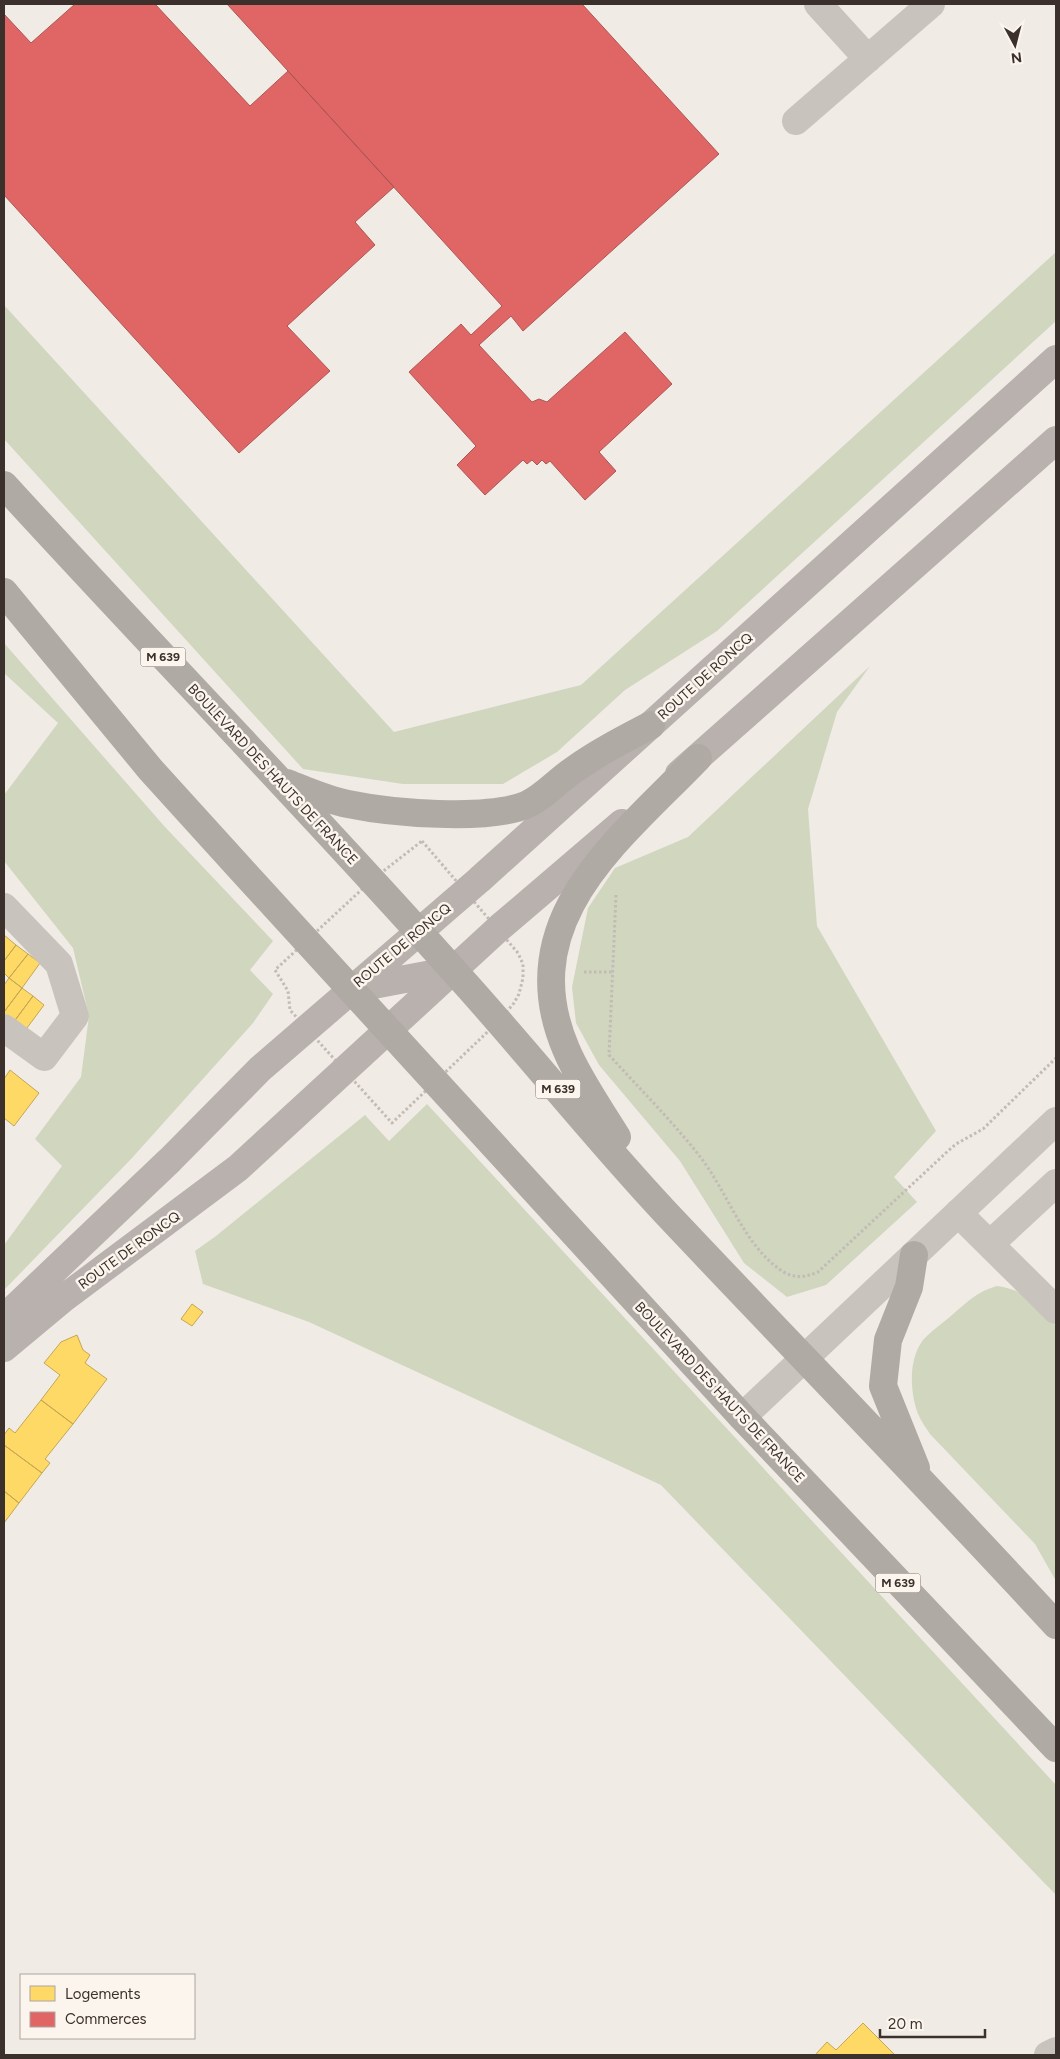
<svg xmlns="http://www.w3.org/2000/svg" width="1060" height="2059" viewBox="0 0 1060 2059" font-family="Figtree,sans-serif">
	<rect width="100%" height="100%" fill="#f0ebe5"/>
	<!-- green -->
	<path fill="#d1d6bf" d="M1056,252V321L717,631L625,690L557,752L503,784H403L303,769L4,439V305L394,732L581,685Z
		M4,643L165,827L273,941L250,970L273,994L253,1023L132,1158L4,1290V1245L62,1166L35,1139L81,1077L89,1016L73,948L4,861V795L58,723L4,673Z
		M870,666L837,712L808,809L817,926L936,1131L894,1177L917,1202L826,1285L787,1297L744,1263L680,1161L599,1065L576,1023L572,987L588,908L615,868L688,837Z
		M427,1104L1056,1785V1895L661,1485L309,1322L203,1284L195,1251L216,1236L365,1115L389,1141Z
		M997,1286C1029,1291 1035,1304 1056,1326V1581L1035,1544L930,1434C926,1428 921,1421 918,1414C910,1392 908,1360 923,1340C931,1331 943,1323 952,1315C967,1302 978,1291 997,1286Z"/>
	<!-- homes -->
	<path fill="#ffd966" stroke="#c4a654" d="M4,935L16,945L4,961Z
		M16,945L28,954L9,978L4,973V961Z
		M28,954L40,963L22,988L9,978Z
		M9,978L22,988L4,1012V985Z
		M22,988L33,996L13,1023L4,1016V1012Z
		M33,996L44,1005L24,1032L13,1023Z
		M10,1070L39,1093L14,1126L4,1118V1079Z
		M192,1304L203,1312L192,1326L181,1319Z
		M77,1335L83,1350L90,1355L85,1363L107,1379L73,1424L41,1400L60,1375L44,1363L61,1342Z
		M41,1400L73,1424L45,1459L50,1463L42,1473L4,1445V1435L9,1428L15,1433Z
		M4,1445L42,1473L19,1503L4,1491Z
		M4,1491L19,1503L4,1523Z
		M863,2023L895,2055H815L827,2042L836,2050Z"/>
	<!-- shops -->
	<path fill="#e06666" stroke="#ae5654" d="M75,4H155L250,106L288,71L394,187L355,222L375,245L287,326L330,371L239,453L4,195V14L31,43Z
		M227,4H582L719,154L523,331L511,316L479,345L532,402L539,399L547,402L625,332L672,384L599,452L616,471L585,500L550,461L546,464L542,460L537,465L532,460L527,464L523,460L485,495L457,465L476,446L409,372L461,324L471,335L502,306Z"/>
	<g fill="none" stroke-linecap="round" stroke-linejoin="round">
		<!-- path -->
		<path stroke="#c2bbb6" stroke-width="3" stroke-dasharray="2.5 2.5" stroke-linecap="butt" d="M422,841L518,953L523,964V978L519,994L514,1003L499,1021L392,1123L290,1010L288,991L275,970L372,880Z
			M616,895L609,1055C639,1088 671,1120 698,1154C727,1190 743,1245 782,1271C794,1279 806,1277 818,1272L948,1151L956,1144L983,1129L1056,1058
			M584,972H613"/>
		<!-- minor -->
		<path stroke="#c9c3be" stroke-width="28" d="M818,4L868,59
			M796,121L931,4
			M4,907L59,964L75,1016L44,1057L4,1028
			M958,1213L1056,1310
			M990,1244L1056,1183
			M742,1417L1056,1121
			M1048,2055L1056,2051"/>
		<!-- major -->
		<path stroke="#b8b1ad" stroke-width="28" d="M679,774L1056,440
			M352,989L453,970
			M4,1318L170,1160L260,1069L479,880L1056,359
			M4,1348L64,1298L238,1168L499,928L622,823"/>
		<!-- highway -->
		<path stroke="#afaaa4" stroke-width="28" d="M4,485C153,648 307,806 454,971C526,1050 592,1134 665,1212C795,1350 928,1486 1056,1625
			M4,592L150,769L238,866L742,1417L1056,1748
			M287,783C307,791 327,800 348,804C391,813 486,821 526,805C544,797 556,782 572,771C597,753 624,739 651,725
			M617,1137C600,1109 579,1080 566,1049C511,920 619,840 698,758
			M914,1255L909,1287L888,1340L883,1386L916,1468"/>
	</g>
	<g text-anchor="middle" stroke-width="5" stroke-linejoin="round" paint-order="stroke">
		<!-- shield labels -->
		<g fill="#fbf5ee" stroke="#756b66" stroke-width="1">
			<rect x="140.5" y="647.5" width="45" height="19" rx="4"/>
			<rect x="535.5" y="1079.5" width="45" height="19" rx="4"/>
			<rect x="875.5" y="1573.5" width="45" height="19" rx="4"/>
		</g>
		<g font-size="12" font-weight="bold" fill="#3b302b">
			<text x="163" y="661">M 639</text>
			<text x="558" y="1093">M 639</text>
			<text x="898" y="1587">M 639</text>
		</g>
		<!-- street labels -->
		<g font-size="14" fill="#3b302b" stroke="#fbf5ee">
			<text transform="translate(705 676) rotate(-42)" y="5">ROUTE DE RONCQ</text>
			<text transform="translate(273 774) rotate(47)" y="5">BOULEVARD DES HAUTS DE FRANCE</text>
			<text transform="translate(402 945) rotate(-40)" y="5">ROUTE DE RONCQ</text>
			<text transform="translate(129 1250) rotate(-36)" y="5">ROUTE DE RONCQ</text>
			<text transform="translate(720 1392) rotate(47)" y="5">BOULEVARD DES HAUTS DE FRANCE</text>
		</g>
	</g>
	<!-- border -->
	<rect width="1060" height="2059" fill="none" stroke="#3b302b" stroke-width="10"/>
	<!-- legend -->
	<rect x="20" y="1974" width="175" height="65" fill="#fbf5ee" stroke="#aea6a0"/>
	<rect x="30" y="1986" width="25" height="15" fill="#ffd966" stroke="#aea6a0"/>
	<text x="65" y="1999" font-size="15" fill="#3b302b">Logements</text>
	<rect x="30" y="2012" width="25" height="15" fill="#e06666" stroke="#aea6a0"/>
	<text x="65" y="2024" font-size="15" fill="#3b302b">Commerces</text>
	<!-- north arrow -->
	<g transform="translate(1015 45) rotate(173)" stroke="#fbf5ee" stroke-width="4" paint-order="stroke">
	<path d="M0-4L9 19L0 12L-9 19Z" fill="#3b302b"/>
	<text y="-8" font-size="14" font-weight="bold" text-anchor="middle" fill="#3b302b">N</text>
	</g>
	<!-- scale -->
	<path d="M880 2029v8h105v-8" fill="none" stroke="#3b302b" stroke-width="2.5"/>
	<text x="888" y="2029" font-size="15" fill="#3b302b" stroke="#fbf5ee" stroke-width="4" paint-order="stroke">20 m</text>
</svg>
